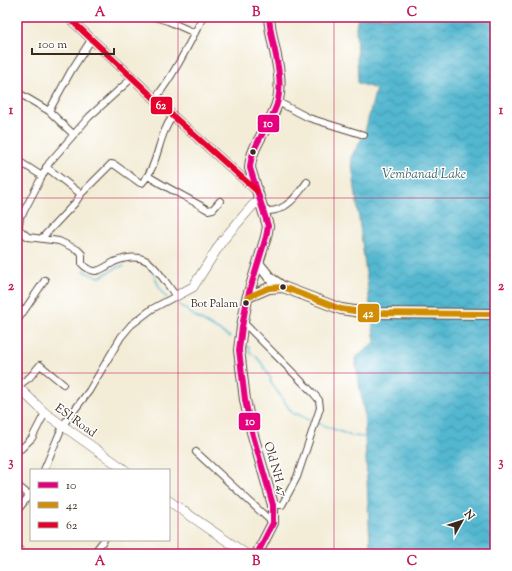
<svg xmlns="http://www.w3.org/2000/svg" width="512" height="571" viewBox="0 0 512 571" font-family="'Sorts Mill Goudy',serif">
	<defs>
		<pattern id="water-waves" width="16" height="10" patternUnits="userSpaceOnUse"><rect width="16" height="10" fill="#52b7d0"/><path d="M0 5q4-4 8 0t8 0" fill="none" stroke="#4595a8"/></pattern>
	</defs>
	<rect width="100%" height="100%" fill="#fff"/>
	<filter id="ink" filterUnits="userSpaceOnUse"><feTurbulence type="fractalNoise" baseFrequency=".025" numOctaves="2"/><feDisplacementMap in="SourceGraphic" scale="8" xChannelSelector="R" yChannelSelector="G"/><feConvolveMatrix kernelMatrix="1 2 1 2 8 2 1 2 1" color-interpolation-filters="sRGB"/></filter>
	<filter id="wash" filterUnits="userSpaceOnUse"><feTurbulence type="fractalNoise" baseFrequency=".012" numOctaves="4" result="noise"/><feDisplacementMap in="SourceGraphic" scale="16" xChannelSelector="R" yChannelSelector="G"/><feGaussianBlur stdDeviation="0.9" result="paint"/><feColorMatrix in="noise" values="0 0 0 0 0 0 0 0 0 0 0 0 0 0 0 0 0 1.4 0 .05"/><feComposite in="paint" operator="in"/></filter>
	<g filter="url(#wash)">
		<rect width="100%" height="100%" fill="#f3ecd7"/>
		<!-- water -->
		<path fill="url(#water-waves)" stroke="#467077" d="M358,17H495V554H363L370,546L364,413L355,358L375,343L351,157L364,135L376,89L358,83L356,27Z"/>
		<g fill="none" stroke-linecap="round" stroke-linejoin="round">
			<!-- stream -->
			<path stroke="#52b7d0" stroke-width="1.5" d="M151,268L161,291L167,298
				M84,270L89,274L100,277L118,267L124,266
				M178,304L196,317L230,337
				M245,347H249L251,354C259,355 265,370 270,377L271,380L270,381L293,414H297L313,422
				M317,423L352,436L365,437"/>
		</g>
	</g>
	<g filter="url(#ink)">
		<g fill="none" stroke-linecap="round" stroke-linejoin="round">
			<defs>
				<path id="street" d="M154,17L168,21L195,33
					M17,92L49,111L73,134
					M155,99C175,73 188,46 203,17
					M278,102L309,118L364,135
					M49,111L71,71L91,40
					M17,160L42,176
					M46,167L81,194
					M148,176C167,188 188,198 208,210L213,209L220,201
					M17,211L23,213L49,163L89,117L132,78
					M263,211C265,211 267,211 269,211C287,211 298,194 307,182
					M21,212L19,224V229L28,237L59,241L78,250L82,254V264C95,277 101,269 114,262C124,258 137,255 147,261C157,267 168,286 176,296L152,309L131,325L121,337L89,391L63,425L44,470
					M42,238L75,203L81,194L111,164L115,165L140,183H142C156,168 157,148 165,130C167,125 170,120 173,116
					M17,321L45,280
					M243,322L314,394L319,400L320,408L297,477L282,505H273
					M18,386L30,377L40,365L63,384
					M17,445L21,449L32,438L45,413
					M196,452L273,523
					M17,485L29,495
					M17,511L31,493
					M17,546L22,554
					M93,554L104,540"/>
				<path id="secondary" d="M68,17L173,116L257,191
					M176,296L193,287L222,241L253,205L260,201
					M17,386L45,413L125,470
					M169,501L246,554"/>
				<path id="primary" d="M258,263L270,278L283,287
					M248,297L269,288L283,287L341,309L368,313L495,314
					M257,554L273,523V505L252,432L245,400L239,350L242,327L247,299L266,237L268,226L250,168C251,143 273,124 278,100C284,72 271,45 269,17"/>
			</defs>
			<!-- street casing -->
			<use href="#street" stroke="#57473a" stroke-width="8"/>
			<!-- secondary casing -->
			<use href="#secondary" stroke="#57473a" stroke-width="10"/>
			<!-- primary casing -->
			<use href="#primary" stroke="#57473a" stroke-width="12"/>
			<!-- street -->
			<use href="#street" stroke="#fff" stroke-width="6"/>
			<!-- secondary -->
			<use href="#secondary" stroke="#fff" stroke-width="9"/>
			<!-- primary -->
			<use href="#primary" stroke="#fff" stroke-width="10"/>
			<defs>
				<path id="bus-1" d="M257,554L273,523V505L252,432L245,400L239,350L242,327L247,299L266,237L268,226L250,168C251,143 273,124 278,100C284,72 271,45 269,17"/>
				<path id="bus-2" d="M248,297L269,288L283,287L341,309L368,313L495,314"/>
				<path id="bus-3" d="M68,17L173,116L257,191"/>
			</defs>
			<!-- bus-1 casing -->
			<use href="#bus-1" stroke="#fff" stroke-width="9"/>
			<!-- bus-2 casing -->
			<use href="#bus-2" stroke="#fff" stroke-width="9"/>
			<!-- bus-3 casing -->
			<use href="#bus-3" stroke="#fff" stroke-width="9"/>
			<!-- bus-1 -->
			<use href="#bus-1" stroke="#e5007d" stroke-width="6"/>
			<!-- bus-2 -->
			<use href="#bus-2" stroke="#d18d06" stroke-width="6"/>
			<!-- bus-3 -->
			<use href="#bus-3" stroke="#e4002b" stroke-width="6"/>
		</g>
	</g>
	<!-- grid -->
	<path fill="none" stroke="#c2185b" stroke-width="1" stroke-opacity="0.55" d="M178,17V554M334,17V554M17,198H495M17,373H495"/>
	<!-- markers -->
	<g fill="#3b2a1e" stroke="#fff" stroke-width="1.5">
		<circle cx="253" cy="152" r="3.5"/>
		<circle cx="283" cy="287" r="3.5"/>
		<circle cx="246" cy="303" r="3.5"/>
	</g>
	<g text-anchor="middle" stroke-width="3" stroke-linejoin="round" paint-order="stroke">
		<!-- bus labels -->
		<g font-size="11" fill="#3b2a1e" stroke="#fff" text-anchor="end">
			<text x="238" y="307">Bot Palam</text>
		</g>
		<!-- street labels -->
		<g font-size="12" fill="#3b2a1e" stroke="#fff">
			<text transform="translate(76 420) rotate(36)" y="4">ESI Road</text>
			<text transform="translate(276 469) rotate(74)" y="4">Old NH 47</text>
		</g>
		<!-- water labels -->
		<g font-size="13" font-style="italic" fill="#446265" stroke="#fff">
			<text x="424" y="178">Vembanad Lake</text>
		</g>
	</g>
	<g stroke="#fff" stroke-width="1.5">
		<rect x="150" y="96" width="23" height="19" rx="4" fill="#e4002b"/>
		<rect x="257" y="114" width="23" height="19" rx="4" fill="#e5007d"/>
		<rect x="357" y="303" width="23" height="20" rx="4" fill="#d18d06"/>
		<rect x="238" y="412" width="23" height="19" rx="4" fill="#e5007d"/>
	</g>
	<g font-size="11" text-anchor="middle" font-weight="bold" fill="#fff">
		<text x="161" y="109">62</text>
		<text x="268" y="127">10</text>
		<text x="368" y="317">42</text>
		<text x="250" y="425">10</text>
	</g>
	<!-- margin -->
	<rect width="512" height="571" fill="none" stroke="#fff" stroke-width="44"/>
	<!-- legend -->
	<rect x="30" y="469" width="140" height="72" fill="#ffffff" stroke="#b1aaa5"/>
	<rect x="38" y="482" width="20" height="6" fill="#e5007d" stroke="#b1aaa5"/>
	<text x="66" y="489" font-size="12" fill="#3b2a1e">10</text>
	<rect x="38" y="502" width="20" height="6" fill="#d18d06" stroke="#b1aaa5"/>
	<text x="66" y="509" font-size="12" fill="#3b2a1e">42</text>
	<rect x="38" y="522" width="20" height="6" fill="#e4002b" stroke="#b1aaa5"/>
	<text x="66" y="529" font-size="12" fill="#3b2a1e">62</text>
	<!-- north arrow -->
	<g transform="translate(462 521) rotate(51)" stroke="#ffffff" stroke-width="3" paint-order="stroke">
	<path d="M0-3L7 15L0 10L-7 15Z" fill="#3b2a1e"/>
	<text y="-6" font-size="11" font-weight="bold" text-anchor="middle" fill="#3b2a1e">N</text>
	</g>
	<!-- scale -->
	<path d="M32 48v6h82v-6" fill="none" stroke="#3b2a1e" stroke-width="2"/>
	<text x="38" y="48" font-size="12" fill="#3b2a1e" stroke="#ffffff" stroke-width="3" paint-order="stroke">100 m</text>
	<rect x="22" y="22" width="468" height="527" fill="none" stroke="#c2185b" stroke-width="1.5"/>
	<g font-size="13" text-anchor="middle" font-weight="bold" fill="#c2185b">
		<text x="100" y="16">A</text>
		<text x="256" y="16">B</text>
		<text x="412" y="16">C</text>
		<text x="11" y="114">1</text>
		<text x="501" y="114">1</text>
		<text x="11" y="290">2</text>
		<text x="501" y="290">2</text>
		<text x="11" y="466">3</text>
		<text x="501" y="466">3</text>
		<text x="100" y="565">A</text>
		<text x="256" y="565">B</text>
		<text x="412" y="565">C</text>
	</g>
</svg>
